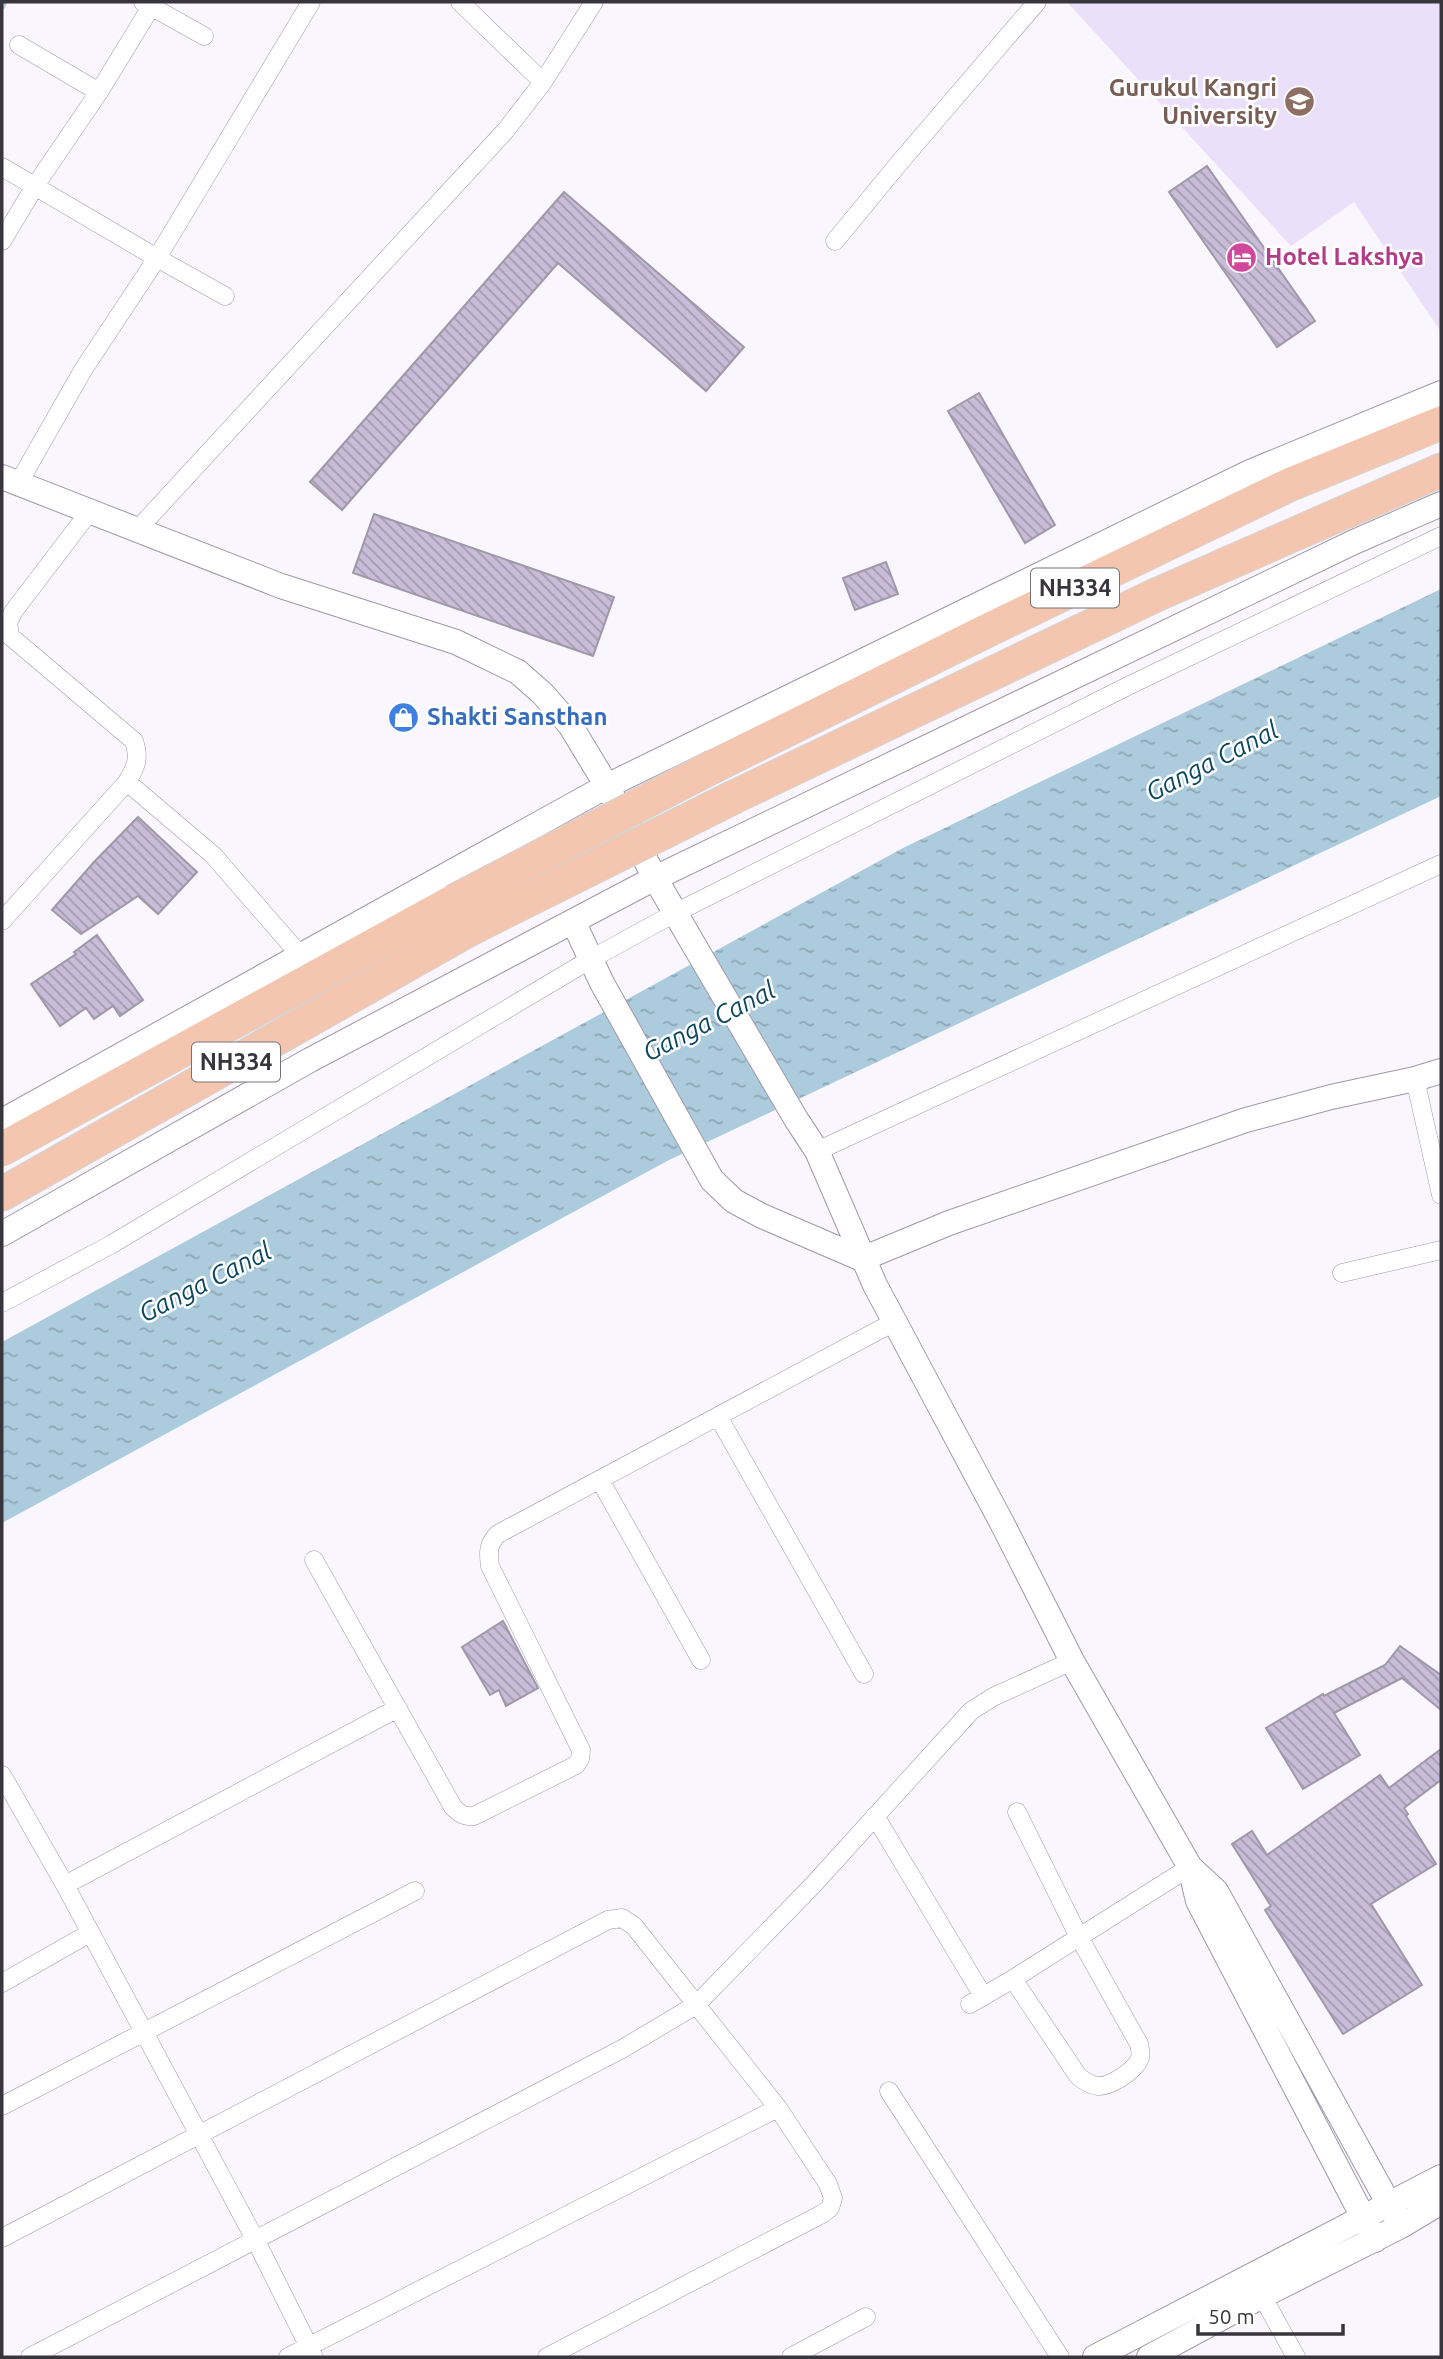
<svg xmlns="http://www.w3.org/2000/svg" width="1443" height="2359" viewBox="0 0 1443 2359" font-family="Ubuntu,sans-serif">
	<defs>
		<pattern id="water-ripples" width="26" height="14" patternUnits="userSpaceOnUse" patternTransform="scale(1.75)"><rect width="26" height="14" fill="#accbdc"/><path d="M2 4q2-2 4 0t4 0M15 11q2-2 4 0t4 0" fill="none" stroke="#8da6b4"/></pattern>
		<pattern id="building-back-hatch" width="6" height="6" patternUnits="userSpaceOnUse" patternTransform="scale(1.75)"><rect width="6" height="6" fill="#c8bcd8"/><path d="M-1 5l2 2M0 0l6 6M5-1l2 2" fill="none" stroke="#a39ab0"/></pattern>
	</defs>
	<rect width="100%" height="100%" fill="#f9f6fd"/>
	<!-- pitch -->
	<path fill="#ebe0fa" d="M1067,2H1441V332L1354,202L1291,246Z"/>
	<!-- water -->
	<path fill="url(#water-ripples)" d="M1441,589V796L669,1160L2,1523V1342L903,848Z"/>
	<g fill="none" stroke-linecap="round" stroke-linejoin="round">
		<!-- stream -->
		<path stroke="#accbdc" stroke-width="6" d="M2,7L4,2"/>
	</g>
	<!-- building -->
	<path fill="url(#building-back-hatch)" stroke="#9e98a7" stroke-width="2" d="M1207,166L1315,321L1277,347L1169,192Z
		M564,192L744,347L706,391L558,263L342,510L310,482Z
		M979,393L1055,525L1025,543L948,411Z
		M374,514L614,597L593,656L353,573Z
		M886,562L898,594L855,610L843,578Z
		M138,817L197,872L158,914L138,896L81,934L52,910L94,862Z
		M97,935L143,1000L120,1016L113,1006L94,1019L86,1008L60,1026L31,984L76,954L74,952Z
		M503,1621L538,1688L506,1706L499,1690L490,1695L462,1647Z
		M1400,1646L1441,1675V1710L1402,1678L1334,1713L1360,1755L1303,1789L1266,1728L1323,1694L1324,1696L1385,1665Z
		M1441,1749V1780L1404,1808L1408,1814L1406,1816L1436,1864L1371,1904L1422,1985L1343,2034L1265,1910L1271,1906L1232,1844L1252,1831L1267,1855L1380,1775L1389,1788Z"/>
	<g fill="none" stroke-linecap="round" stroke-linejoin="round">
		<defs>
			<path id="street" d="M143,2L204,36
				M460,2L543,82
				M19,45L99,92
				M2,167L157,258L225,296
				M2,241L35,186L99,92L154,2
				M835,241L900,162L1037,2
				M18,484L83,370L157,258L311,2
				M138,529L506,130L543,82L594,2
				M127,782L213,855L300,955
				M2,921L127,782C136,767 140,758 134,741L10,636L8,623L13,612L90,511
				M1415,1079L1441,1195
				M817,1151L1441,864
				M1342,1273L1441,1250
				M2,1303L112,1244L591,959L675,913L1132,684L1441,536
				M719,1418L864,1674
				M600,1480L701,1660
				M314,1560L453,1807C460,1814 464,1817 474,1816L576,1765L580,1759L581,1750L490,1566C488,1552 488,1544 498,1534L894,1322
				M2,1775L65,1885L398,1708
				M875,1816L983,1996
				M65,1885L256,2241L313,2355
				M1013,1979L1078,2076C1084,2081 1090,2085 1098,2086C1110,2087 1134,2071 1139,2060C1142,2055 1140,2049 1139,2044L1079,1937L1017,1812
				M2,1983L90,1933
				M970,2004L1013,1979L1190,1867
				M889,2091L1060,2357
				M2,2106L415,1891
				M2,2238L608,1920L622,1918L634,1926L778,2108L828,2184L833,2198L830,2208L822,2214L547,2357
				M1262,2296L1296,2357
				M30,2357L622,2049L696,2005L813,1885L971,1711L993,1697L1072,1661
				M288,2357L778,2108
				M791,2357L866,2317"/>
			<path id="secondary" d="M2,477L281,586L456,642L518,672L543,694L570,725L607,786L655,878L691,940L796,1119L817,1151L875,1285L1002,1523L1072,1661L1190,1867L1198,1901L1375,2240
				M573,921L602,983L712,1180L734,1201L762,1216L862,1259L949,1223L1246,1120L1331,1097L1415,1079L1441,1071
				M2,1121L607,786L1250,472L1441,393
				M2,1234L310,1060L655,878L1354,542L1441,504
				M1190,1867L1216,1891L1401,2226
				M1095,2357L1441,2177
				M1149,2357L1262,2296L1401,2226L1441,2202"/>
			<path id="highway" d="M714,766L984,632L1291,484L1441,423
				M734,797L1156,595L1441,470
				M2,1149L454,901
				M2,1194L470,929"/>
		</defs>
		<!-- street casing -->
		<use href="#street" stroke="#9f98a8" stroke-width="19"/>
		<!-- secondary casing -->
		<use href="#secondary" stroke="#9f98a8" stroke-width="26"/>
		<!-- highway casing -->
		<use href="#highway" stroke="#d3d3d4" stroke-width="35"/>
		<!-- street -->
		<use href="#street" stroke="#fff" stroke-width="18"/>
		<!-- secondary -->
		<use href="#secondary" stroke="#fff" stroke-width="24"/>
		<!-- highway -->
		<use href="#highway" stroke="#f4c6b0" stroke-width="33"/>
		<defs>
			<path id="highway-bridge" d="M454,901L714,766
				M470,929L734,797"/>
		</defs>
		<!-- highway-bridge casing -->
		<use href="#highway-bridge" stroke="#d3d3d4" stroke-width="35" stroke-linecap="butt"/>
		<!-- highway-bridge -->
		<use href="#highway-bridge" stroke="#f4c6b0" stroke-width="33"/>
	</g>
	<!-- icons -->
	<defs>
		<symbol id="university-disc" viewBox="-11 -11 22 22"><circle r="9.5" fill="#8d6e63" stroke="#fff"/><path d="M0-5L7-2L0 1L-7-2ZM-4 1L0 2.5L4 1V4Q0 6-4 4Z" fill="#fff"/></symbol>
		<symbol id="hotel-disc" viewBox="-11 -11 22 22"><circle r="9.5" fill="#d1479c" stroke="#fff"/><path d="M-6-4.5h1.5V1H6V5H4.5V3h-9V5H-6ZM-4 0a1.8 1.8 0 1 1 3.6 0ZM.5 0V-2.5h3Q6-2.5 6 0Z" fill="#fff"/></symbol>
		<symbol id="shop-disc" viewBox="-11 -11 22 22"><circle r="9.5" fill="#3f7fe0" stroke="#fff"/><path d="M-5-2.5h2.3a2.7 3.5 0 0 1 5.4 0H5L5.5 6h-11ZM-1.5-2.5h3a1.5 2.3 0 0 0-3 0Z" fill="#fff"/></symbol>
	</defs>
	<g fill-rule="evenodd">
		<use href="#university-disc" x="1282" y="84" width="35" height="35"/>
		<use href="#hotel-disc" x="1224" y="240" width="35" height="35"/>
		<use href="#shop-disc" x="386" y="700" width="35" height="35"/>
	</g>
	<g text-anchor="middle" stroke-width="5" stroke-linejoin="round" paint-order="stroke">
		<!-- shield labels -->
		<g fill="#fff" stroke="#747276" stroke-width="2">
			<rect x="1031" y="568.5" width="88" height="39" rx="5"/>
			<rect x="192" y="1042.5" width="88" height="39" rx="5"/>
		</g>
		<g font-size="23" font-weight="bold" fill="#38353c">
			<text x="1075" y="596">NH334</text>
			<text x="236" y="1070">NH334</text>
		</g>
		<!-- education labels -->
		<g font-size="24" font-weight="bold" fill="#785e54" stroke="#fff" text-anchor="end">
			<text x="1277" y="96">Gurukul Kangri<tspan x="1277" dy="28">University</tspan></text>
		</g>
		<!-- hotel labels -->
		<g font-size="24" font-weight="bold" fill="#b23c85" stroke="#fff" text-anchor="start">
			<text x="1265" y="265">Hotel Lakshya</text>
		</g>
		<!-- shop labels -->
		<g font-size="24" font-weight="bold" fill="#366cbe" stroke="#fff" text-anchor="start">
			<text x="427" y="725">Shakti Sansthan</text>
		</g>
		<!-- water labels -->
		<g font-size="26" font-style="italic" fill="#0b4860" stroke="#fff">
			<text transform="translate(1212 761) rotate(-27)" y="9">Ganga Canal</text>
			<text transform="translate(709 1021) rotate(-27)" y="9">Ganga Canal</text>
			<text transform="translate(205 1282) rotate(-27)" y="9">Ganga Canal</text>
		</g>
	</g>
	<!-- border -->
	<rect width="1443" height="2359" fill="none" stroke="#38353c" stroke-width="7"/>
	<!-- scale -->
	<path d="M1198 2324v10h145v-10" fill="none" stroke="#38353c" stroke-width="3.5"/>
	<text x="1208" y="2324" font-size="21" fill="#38353c" stroke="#ffffff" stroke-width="5" paint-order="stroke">50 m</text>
</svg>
